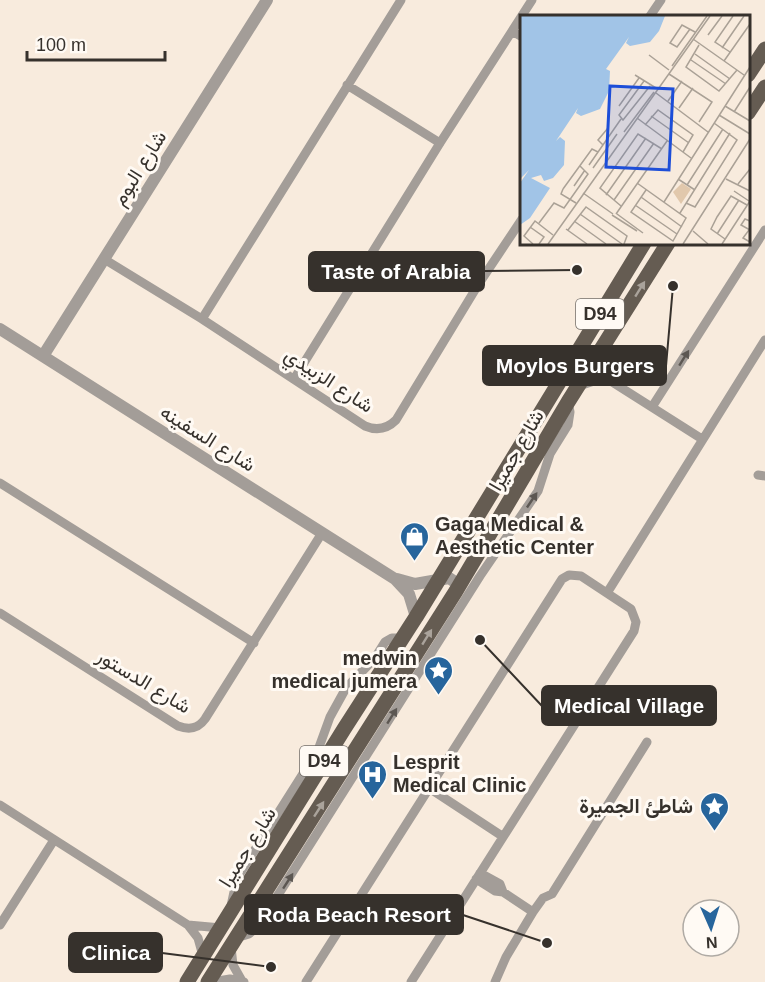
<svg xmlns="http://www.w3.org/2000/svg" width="765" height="982" viewBox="0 0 765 982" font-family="Arial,Vazirmatn,sans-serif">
	<rect width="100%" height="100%" fill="#f8ebdd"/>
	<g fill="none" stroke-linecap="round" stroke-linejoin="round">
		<!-- minor -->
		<path stroke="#a39d98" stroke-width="9" d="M650,16L661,0
			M512,31L522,37
			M347,85L440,143
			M104,259L202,319L365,426C377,431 387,429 396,420L478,285L522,219
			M202,319L401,0
			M601,351L603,366L609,380L702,439
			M294,379L440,143L532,0
			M579,386L594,381L609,380
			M652,407L765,230
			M758,475L765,476
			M0,483L254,643
			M607,593L765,340
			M0,613L178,726C189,730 198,729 205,719L322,533
			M429,788L502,836
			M0,805L188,925L221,928
			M480,873L500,884L503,892
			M476,879L495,891L503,892L533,912
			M231,906L237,878L318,750L330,717L346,688L375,658L385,642L392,638H402
			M0,925L54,840
			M188,925L198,938L203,956
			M236,938L249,934L259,925L480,576L538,491L550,454L568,425L570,412L568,402
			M231,947L233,965L242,981
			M212,982L230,979L244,982
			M306,982L562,579L569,575L581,576L631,609L636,622L634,631L411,982
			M495,982L506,957L533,912L543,898L552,894L647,742"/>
		<!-- tertiary -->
		<path stroke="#a39d98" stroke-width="12" d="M0,329L395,579L409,594L416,617
			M43,356L267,0
			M397,579L415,584L449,578L455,582L457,590"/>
		<!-- primary -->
		<path stroke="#655c52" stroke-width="15" d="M748,75L765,49
			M748,113L765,87
			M187,982L344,729L416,617L644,243
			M208,982L456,591L568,402L668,243"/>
	</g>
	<!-- one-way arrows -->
	<defs><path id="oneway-solid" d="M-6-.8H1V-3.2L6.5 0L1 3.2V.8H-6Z" transform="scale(1.5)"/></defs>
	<g fill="#aaa39b">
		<use href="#oneway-solid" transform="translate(640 289) rotate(-58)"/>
		<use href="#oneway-solid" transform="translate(427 637) rotate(-58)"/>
		<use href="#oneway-solid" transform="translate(319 809) rotate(-57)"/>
	</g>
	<g fill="#5c5752">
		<use href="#oneway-solid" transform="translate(684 358) rotate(-58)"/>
		<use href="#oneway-solid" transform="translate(532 500) rotate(-56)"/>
		<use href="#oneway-solid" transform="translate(392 716) rotate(-58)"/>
		<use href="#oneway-solid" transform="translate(288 881) rotate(-57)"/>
	</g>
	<!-- icons -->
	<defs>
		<symbol id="shop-pin" viewBox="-11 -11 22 30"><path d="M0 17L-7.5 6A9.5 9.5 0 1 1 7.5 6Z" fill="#27659c" stroke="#fffaf4"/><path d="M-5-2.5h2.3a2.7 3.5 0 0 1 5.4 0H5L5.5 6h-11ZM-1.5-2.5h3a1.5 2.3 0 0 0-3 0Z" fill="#fff"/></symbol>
		<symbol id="sight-pin" viewBox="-11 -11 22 30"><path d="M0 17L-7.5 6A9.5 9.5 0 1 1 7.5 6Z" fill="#27659c" stroke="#fffaf4"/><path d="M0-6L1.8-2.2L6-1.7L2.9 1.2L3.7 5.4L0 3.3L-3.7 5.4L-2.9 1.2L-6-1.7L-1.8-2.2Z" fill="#fff"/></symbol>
		<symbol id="hospital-pin" viewBox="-11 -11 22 30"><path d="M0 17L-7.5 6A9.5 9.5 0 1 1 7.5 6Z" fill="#27659c" stroke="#fffaf4"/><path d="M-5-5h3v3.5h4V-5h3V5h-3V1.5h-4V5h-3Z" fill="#fff"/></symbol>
	</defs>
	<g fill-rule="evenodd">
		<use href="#shop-pin" x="398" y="520" width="33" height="45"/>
		<use href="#sight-pin" x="422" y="654" width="33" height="45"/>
		<use href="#hospital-pin" x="356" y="758" width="33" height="45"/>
		<use href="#sight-pin" x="698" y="790" width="33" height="45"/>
	</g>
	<g text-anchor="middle" stroke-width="6" stroke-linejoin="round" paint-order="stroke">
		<!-- shield labels -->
		<g fill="#fffaf4" stroke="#726d68" stroke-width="1.5">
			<rect x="576" y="299" width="48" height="30" rx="4.5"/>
			<rect x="300" y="746" width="48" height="30" rx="4.5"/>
		</g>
		<g font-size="18" font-weight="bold" fill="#36312c">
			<text x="600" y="320">D94</text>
			<text x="324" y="767">D94</text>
		</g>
		<!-- street labels -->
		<g font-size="20" fill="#36312c" stroke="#fffaf4">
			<text transform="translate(139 168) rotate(-58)" y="7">شارع البوم</text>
			<text transform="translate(329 380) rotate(33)" y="7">شارع الزبيدي</text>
			<text transform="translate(208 438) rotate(32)" y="7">شارع السفينه</text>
			<text transform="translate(516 450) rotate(-60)" y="7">شارع جميرا</text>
			<text transform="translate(144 681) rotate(31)" y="7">شارع الدستور</text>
			<text transform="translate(247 847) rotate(-58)" y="7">شارع جميرا</text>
		</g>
		<!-- poi labels -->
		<g font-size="20" font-weight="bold" fill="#36312c" stroke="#fffaf4" text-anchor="start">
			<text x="435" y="531">Gaga Medical &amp;<tspan x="435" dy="23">Aesthetic Center</tspan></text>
			<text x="417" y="665" text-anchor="end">medwin<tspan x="417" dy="23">medical jumera</tspan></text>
			<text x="393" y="769">Lesprit<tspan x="393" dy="23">Medical Clinic</tspan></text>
			<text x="693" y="813" text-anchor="end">شاطئ الجميرة</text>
		</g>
	</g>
	<!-- overview -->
	<g transform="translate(520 15)">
		<rect width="230" height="230" fill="#f8ebdd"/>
		<path d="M162,168L171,174L161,189L153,177Z" fill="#e1c8ac"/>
		<path d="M0,1H145L139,16L130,27L110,31L106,28L109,22L86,54L90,56L89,76L80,94L61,101L56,98L58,93L36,126L40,122L45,126L44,150L33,163L24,166L21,160L11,163L30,173L10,203L0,210V168L9,155L0,164Z" fill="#a1c4e7"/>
		<path fill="none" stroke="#aaa196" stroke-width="1.5" d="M170,14L157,32L150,28L162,10L175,17M188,20L202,1M173,24L224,60M179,30L166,52L199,76L217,55M202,33L224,1M210,37L195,27L213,1M175,39L210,64M129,40L149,55M171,45L206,69M204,46L230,9M152,51L187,1M149,59L192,87L179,107M115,60L136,73M124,66L99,100L103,105L130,71M136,78L188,117M148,86L162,66M99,91L119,63M205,91L230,106M159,93L173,73M214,97L230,72M199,100L230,119M131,101L169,128M117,103L171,143M125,110L138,95L173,120L163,137M104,117L134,77M83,130L78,125L88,113M69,150L101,104M73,153L97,119M158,164L175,175M206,164L230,176M117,168L166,203L153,226L111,197L126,175M218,169L230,154M167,170L203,114M54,171L65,155M43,174L72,134L78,137M43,174L41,179L56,188M214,176L229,186M63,178L93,199M86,180L126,123M121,182L162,212M94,185L134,128M144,187L230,52M166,188L175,192L217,125L194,108M115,190L157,219M101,191L80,173L118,119L142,134M160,198L210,118M60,199L102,229M96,199L147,126M97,199L123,218M92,200L117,216M54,206L86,229M230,206L225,204L221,210L230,215M19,208L34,188L44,193L68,159L60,151M10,212L24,222L19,229M46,214L67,229M48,215L66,192L107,221L104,229M229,215L223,223L230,227M173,216L188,229M197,219L219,185M205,224L191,214L197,202L211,181L227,190M13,229L4,221L15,206L33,220M28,229L190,1M163,229L230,124M202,229L230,186"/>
		<path fill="#1d4ed8" fill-opacity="0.15" stroke="#1d4ed8" stroke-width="3" d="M90,71L153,74L149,155L86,152Z"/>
		<rect width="230" height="230" fill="none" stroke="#36312c" stroke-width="3"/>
	</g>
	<!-- callouts -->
	<path fill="none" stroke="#36312c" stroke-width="2" d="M577 270L484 271M673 286L666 366M480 640L542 706M547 943L463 915M271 967L162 953"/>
	<g fill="#36312c" stroke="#fffaf4" stroke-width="2">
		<circle cx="577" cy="270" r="6"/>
		<circle cx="673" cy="286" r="6"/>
		<circle cx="480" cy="640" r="6"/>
		<circle cx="547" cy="943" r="6"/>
		<circle cx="271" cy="967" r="6"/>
	</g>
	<g fill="#36312c" stroke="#36312c" stroke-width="2">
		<rect x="309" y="252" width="175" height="39" rx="6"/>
		<rect x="483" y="346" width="183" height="39" rx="6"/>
		<rect x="542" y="686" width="174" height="39" rx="6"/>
		<rect x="245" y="895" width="218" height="39" rx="6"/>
		<rect x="69" y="933" width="93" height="39" rx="6"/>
	</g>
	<g font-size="21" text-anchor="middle" font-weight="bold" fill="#fff">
		<text x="396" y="279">Taste of Arabia</text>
		<text x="575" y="373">Moylos Burgers</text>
		<text x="629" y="713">Medical Village</text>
		<text x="354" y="922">Roda Beach Resort</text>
		<text x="116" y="960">Clinica</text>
	</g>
	<!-- north arrow -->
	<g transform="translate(711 928) rotate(177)"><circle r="28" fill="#fffaf4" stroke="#afaaa4" stroke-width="1.5"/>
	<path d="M0-4.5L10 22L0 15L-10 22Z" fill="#27659c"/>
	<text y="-9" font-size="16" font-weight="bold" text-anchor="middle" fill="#36312c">N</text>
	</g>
	<!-- scale -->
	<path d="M27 51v9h138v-9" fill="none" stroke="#36312c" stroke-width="3"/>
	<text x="36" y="51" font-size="18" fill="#36312c" stroke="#fffaf4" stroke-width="4.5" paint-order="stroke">100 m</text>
</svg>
